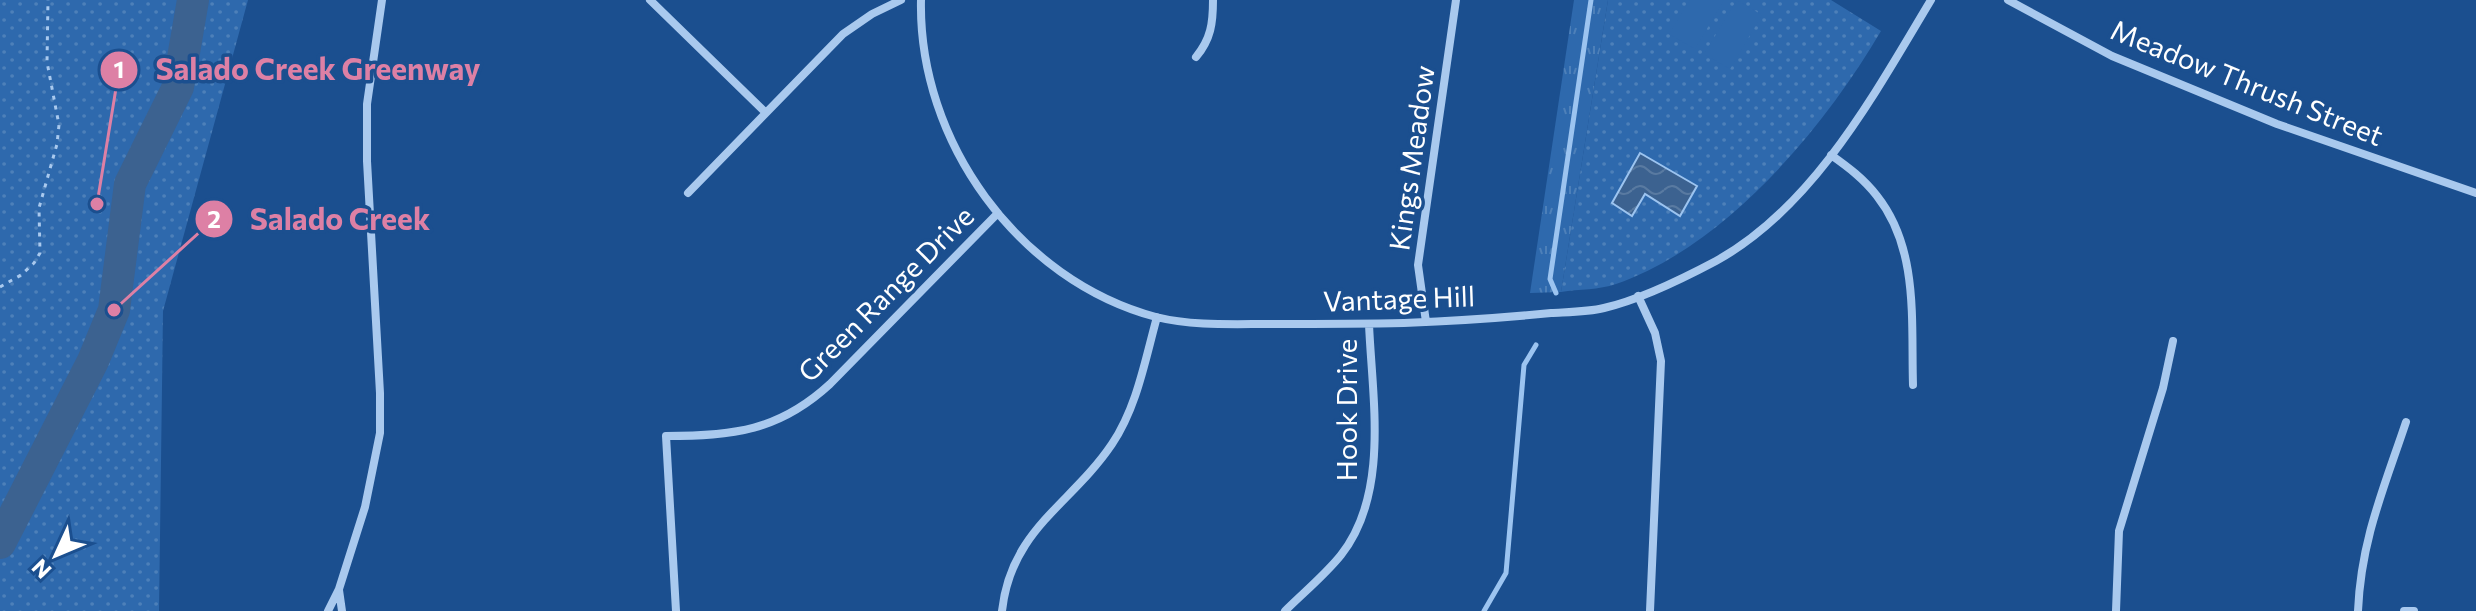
<svg xmlns="http://www.w3.org/2000/svg" width="2476" height="611" viewBox="0 0 2476 611" font-family="Commissioner,sans-serif">
	<defs>
		<pattern id="grass-tufts" width="24" height="20" patternUnits="userSpaceOnUse" patternTransform="scale(2)"><rect width="24" height="20" fill="#2e69ad"/><path d="M3 7l-1-3M5 7V3M7 7l1-3M15 17l-1-3M17 17v-4M19 17l1-3" fill="none" stroke="#4d80b9"/></pattern>
		<pattern id="park-dots" width="8" height="8" patternUnits="userSpaceOnUse" patternTransform="scale(2)"><rect width="8" height="8" fill="#2e69ad"/><path d="M2 2h.1M6 6h.1" fill="none" stroke="#4d80b9" stroke-width="1.8" stroke-linecap="round"/></pattern>
		<pattern id="water-waves" width="16" height="10" patternUnits="userSpaceOnUse" patternTransform="scale(2)"><rect width="16" height="10" fill="#3c6290"/><path d="M0 5q4-4 8 0t8 0" fill="none" stroke="#597aa1"/></pattern>
	</defs>
	<rect width="100%" height="100%" fill="#1b4f8f"/>
	<!-- grass -->
	<path fill="url(#grass-tufts)" d="M1574,0H1608L1561,292L1530,293Z"/>
	<!-- park -->
	<path fill="url(#park-dots)" d="M0,0H248L163,311L159,611H0Z
		M1608,0H1831L1881,31C1824,128 1726,246 1616,284C1599,290 1579,289 1561,292Z"/>
	<!-- pitch -->
	<path fill="#2e69ad" d="M1690,0H1724L1695,49L1669,34Z
		M1737,0L1762,15L1730,69L1704,54Z"/>
	<!-- water -->
	<path fill="url(#water-waves)" stroke="#9cc4f0" stroke-width="2" d="M1640,153L1697,186L1680,216L1645,194L1632,216L1612,203Z"/>
	<g fill="none" stroke-linecap="round" stroke-linejoin="round">
		<!-- stream -->
		<path stroke="#9cc4f0" stroke-width="5" d="M1556,293L1550,279L1591,0
			M1484,611L1506,573L1524,365L1536,345"/>
		<!-- river -->
		<path stroke="#3c6290" stroke-width="32" d="M0,543L93,361L114,310L130,184L178,87L193,0"/>
		<!-- path -->
		<path stroke="#a9c9ee" stroke-width="3" stroke-dasharray="4 6" stroke-linecap="butt" d="M0,287L21,275L34,263L40,253L39,208L57,144L59,125L47,62L48,0"/>
		<!-- street -->
		<path stroke="#a9c9ee" stroke-width="8" d="M650,0L766,113
			M921,0C918,141 1018,280 1156,317C1192,326 1232,324 1269,324C1314,324 1359,324 1404,323C1453,321 1502,318 1551,313C1568,312 1588,312 1604,308C1639,300 1684,278 1716,261C1814,207 1875,93 1931,0
			M2008,0L2112,56L2277,124L2476,193
			M1196,57C1211,39 1213,23 1213,0
			M1831,155C1848,167 1864,179 1877,196C1919,249 1911,321 1913,385
			M688,193L843,34L872,14L901,0
			M1638,296L1655,333L1661,361L1650,611
			M1426,322L1418,265L1456,0
			M339,590L342,611
			M328,611L339,589L365,507L380,433V393L367,161V104L382,0
			M676,611L666,436C733,436 779,431 830,384L998,213
			M1002,611C1011,529 1071,505 1112,444C1137,407 1145,360 1157,317
			M1285,611C1303,593 1325,575 1341,555C1390,493 1372,397 1369,324
			M2116,611L2119,531L2163,388L2173,341
			M2358,611C2361,540 2384,488 2406,422
			M2404,611H2414"/>
	</g>
	<g text-anchor="middle" stroke-width="7" stroke-linejoin="round" paint-order="stroke">
		<!-- street labels -->
		<g font-size="28" fill="#fff" stroke="#1b4f8f">
			<text transform="translate(2247 83) rotate(22)" y="10">Meadow Thrush Street</text>
			<text transform="translate(1412 158) rotate(-82)" y="10">Kings Meadow</text>
			<text transform="translate(886 294) rotate(-45)" y="10">Green Range Drive</text>
			<text transform="translate(1399 299) rotate(-2)" y="10">Vantage Hill</text>
			<text transform="translate(1347 410) rotate(-90)" y="10">Hook Drive</text>
		</g>
	</g>
	<!-- callouts -->
	<path fill="none" stroke="#dd80a5" stroke-width="3" d="M97 204L119 70M114 310L214 219"/>
	<g fill="#dd80a5" stroke="#1b4f8f" stroke-width="3">
		<circle cx="97" cy="204" r="8"/>
		<circle cx="114" cy="310" r="8"/>
		<circle cx="119" cy="70" r="20"/>
		<circle cx="214" cy="219" r="20"/>
	</g>
	<g font-size="24" text-anchor="middle" font-weight="bold" fill="#fff">
		<text x="119" y="78">1</text>
		<text x="214" y="228">2</text>
	</g>
	<g font-size="30" text-anchor="middle" font-weight="bold" fill="#dd80a5" stroke="#1b4f8f" stroke-width="7" stroke-linejoin="round" paint-order="stroke">
		<text x="318" y="80">Salado Creek Greenway</text>
		<text x="340" y="230">Salado Creek</text>
	</g>
	<!-- north arrow -->
	<g transform="translate(56 555) rotate(226)" stroke="#1b4f8f" stroke-width="6" paint-order="stroke">
	<path d="M0-6L14 30L0 20L-14 30Z" fill="#ffffff"/>
	<text y="-12" font-size="22" font-weight="bold" text-anchor="middle" fill="#ffffff">N</text>
	</g>
</svg>
